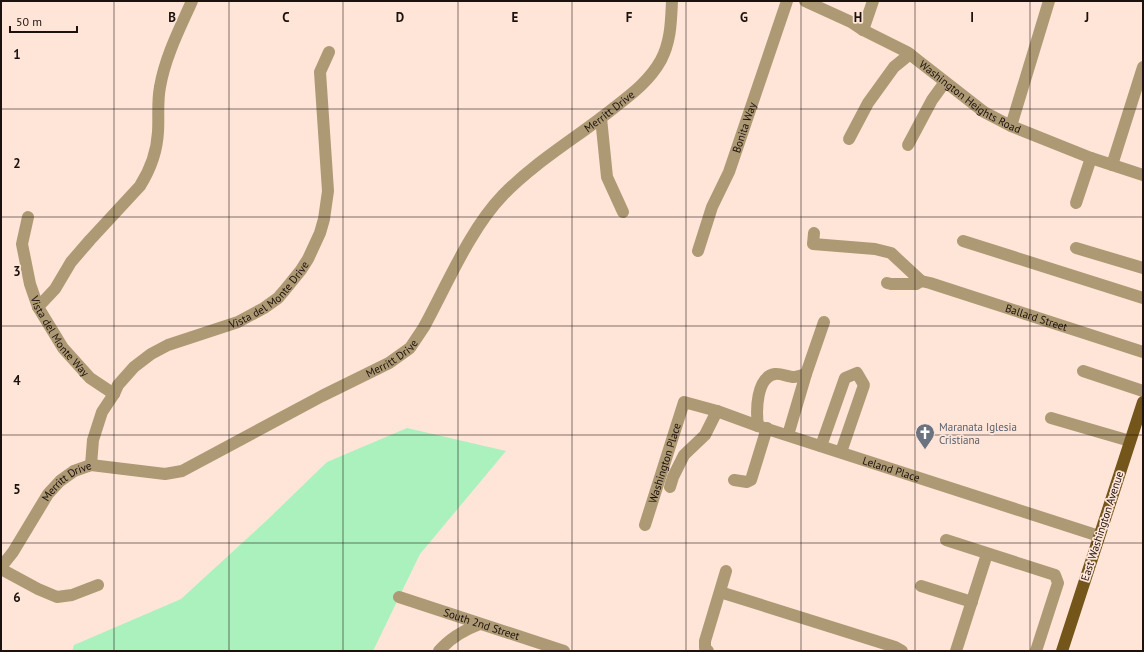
<svg xmlns="http://www.w3.org/2000/svg" width="1144" height="652" viewBox="0 0 1144 652" font-family="'PT Sans',sans-serif">
	<rect width="100%" height="100%" fill="#ffe5d8"/>
	<!-- green -->
	<path fill="#abf1be" d="M407,428L506,451L420,554L373,651H72L74,645L181,599L265,522L327,462Z"/>
	<g fill="none" stroke-linecap="round" stroke-linejoin="round">
		<!-- minor -->
		<g stroke="#ae9975" stroke-width="12">
			<path id="s1" d="M805,1L851,22L863,30L907,52L984,112L1011,126L1091,158L1143,175"/>
			<path d="M863,30L873,1"/>
			<path d="M601,118L607,177L623,212"/>
			<path d="M1011,126L1049,1"/>
			<path d="M849,139L868,103L894,67L910,54"/>
			<path d="M908,145L932,100L945,82"/>
			<path d="M1112,165L1143,67"/>
			<path d="M1076,203L1091,158"/>
			<path id="s2" d="M28,217L22,244L30,284L38,307L63,348L90,378L114,394"/>
			<path d="M814,233L813,244L875,249L891,253L921,281"/>
			<path d="M963,241L1143,298"/>
			<path d="M1076,248L1143,268"/>
			<path id="s3" d="M698,251L712,207L729,172L787,1"/>
			<path id="s4" d="M887,283L891,284H916L921,281L930,283L1143,352"/>
			<path d="M38,307L55,289L71,262L90,240L140,186C150,170 157,151 158,132C159,117 157,102 160,87C165,57 180,28 192,1"/>
			<path d="M1083,371L1143,391"/>
			<path d="M1051,418L1130,441"/>
			<path d="M758,426C756,411 756,377 775,374C781,373 788,377 794,377C798,377 802,375 806,374"/>
			<path d="M788,435L806,374L824,322"/>
			<path d="M821,446L845,378L857,373L864,385L841,452"/>
			<path id="s5" d="M91,465L93,440L102,412L114,394L118,385L134,367L151,354L168,345L238,322L264,308L278,298L284,291L301,270L308,259L320,233L324,219L328,191L320,72L329,52"/>
			<path d="M734,480L747,482L751,480L767,428"/>
			<path d="M670,487L673,477L684,455L705,435L717,411"/>
			<path id="s6" d="M645,525L684,402L717,411L758,426L1099,536"/>
			<path d="M946,540L1055,575L1058,583L1036,651"/>
			<path id="s7" d="M1,567L13,552L48,494L60,481L74,471L91,465L165,474L182,471L322,396L389,363L410,348L424,327C447,285 470,229 503,195C536,161 578,137 615,107C633,93 650,80 661,60C671,41 671,21 672,1"/>
			<path d="M1,569L38,589L57,597L72,595L98,585"/>
			<path d="M921,586L972,602"/>
			<path d="M720,592L895,647L902,651"/>
			<path id="s8" d="M399,597L564,651"/>
			<path d="M439,651C450,638 464,630 480,624"/>
			<path d="M708,651L705,648V641L726,571"/>
			<path d="M956,651L987,554"/>
		</g>
		<!-- major -->
		<path stroke="#74561b" stroke-width="12" d="M1062,651L1143,402"/>
	</g>
	<!-- grid -->
	<path fill="none" stroke="#1c110c" stroke-width="1" stroke-opacity="0.55" d="M114,1V651M229,1V651M343,1V651M458,1V651M572,1V651M686,1V651M801,1V651M915,1V651M1030,1V651M1,109H1143M1,217H1143M1,326H1143M1,435H1143M1,543H1143"/>
	<!-- icons -->
	<defs>
		<symbol id="church-pin" viewBox="-11 -11 22 30"><path d="M0 17L-7.5 6A9.5 9.5 0 1 1 7.5 6Z" fill="#6b7280" stroke="#ffe5d8"/><path d="M-1.2-6h2.4v3.5h3.3v2.4h-3.3V6h-2.4V-.1h-3.3v-2.4h3.3Z" fill="#fff"/></symbol>
	</defs>
	<g fill-rule="evenodd">
		<use href="#church-pin" x="914" y="422" width="22" height="30"/>
	</g>
	<g text-anchor="middle" stroke-width="3.5" stroke-linejoin="round" paint-order="stroke">
		<!-- street labels -->
		<g font-size="11" fill="#1c110c" stroke="#ffe5d8">
			<text dy="4" stroke="none"><textPath href="#s1" startOffset="192">Washington Heights Road</textPath></text>
			<text dy="4" stroke="none"><textPath href="#s7" startOffset="806">Merritt Drive</textPath></text>
			<text dy="4" stroke="none"><textPath href="#s3" startOffset="132">Bonita Way</textPath></text>
			<text dy="4" stroke="none"><textPath href="#s5" startOffset="266">Vista del Monte Drive</textPath></text>
			<text dy="4" stroke="none"><textPath href="#s4" startOffset="156">Ballard Street</textPath></text>
			<text dy="4" stroke="none"><textPath href="#s2" startOffset="129">Vista del Monte Way</textPath></text>
			<text dy="4" stroke="none"><textPath href="#s7" startOffset="470">Merritt Drive</textPath></text>
			<text dy="4" stroke="none"><textPath href="#s6" startOffset="65">Washington Place</textPath></text>
			<text dy="4" stroke="none"><textPath href="#s6" startOffset="347">Leland Place</textPath></text>
			<text dy="4" stroke="none"><textPath href="#s7" startOffset="110">Merritt Drive</textPath></text>
			<text transform="translate(1102 526) rotate(-72)" y="4">East Washington Avenue</text>
			<text dy="4" stroke="none"><textPath href="#s8" startOffset="87">South 2nd Street</textPath></text>
		</g>
		<!-- worship labels -->
		<g font-size="11" fill="#5b616d" stroke="#ffe5d8" text-anchor="start">
			<text x="939" y="431">Maranata Iglesia<tspan x="939" dy="13">Cristiana</tspan></text>
		</g>
	</g>
	<g font-size="13" text-anchor="middle" font-weight="bold" fill="#1c110c" stroke="#ffe5d8" stroke-width="3.5" stroke-linejoin="round" paint-order="stroke">
		<text x="172" y="22">B</text>
		<text x="286" y="22">C</text>
		<text x="400" y="22">D</text>
		<text x="515" y="22">E</text>
		<text x="629" y="22">F</text>
		<text x="744" y="22">G</text>
		<text x="858" y="22">H</text>
		<text x="972" y="22">I</text>
		<text x="1087" y="22">J</text>
		<text x="17" y="59">1</text>
		<text x="17" y="168">2</text>
		<text x="17" y="276">3</text>
		<text x="17" y="385">4</text>
		<text x="17" y="494">5</text>
		<text x="17" y="602">6</text>
	</g>
	<!-- border -->
	<rect width="1144" height="652" fill="none" stroke="#1c110c" stroke-width="4"/>
	<!-- scale -->
	<path d="M10 26v6h67v-6" fill="none" stroke="#1c110c" stroke-width="2"/>
	<text x="16" y="26" font-size="12" fill="#1c110c" stroke="#ffe5d8" stroke-width="3" paint-order="stroke">50 m</text>
</svg>
